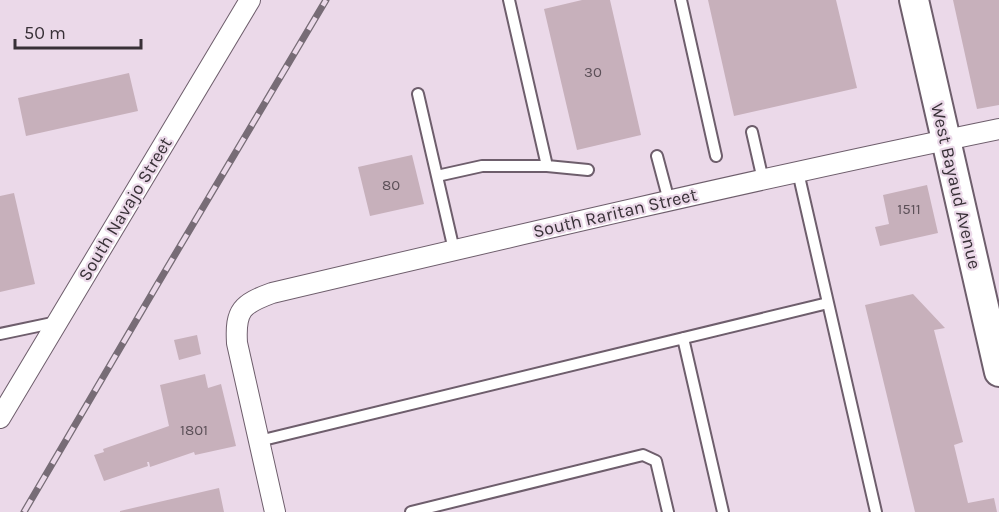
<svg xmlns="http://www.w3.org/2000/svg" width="999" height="512" viewBox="0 0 999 512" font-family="Karla,sans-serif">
	<rect width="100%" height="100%" fill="#ebd9e9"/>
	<!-- building -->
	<path fill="#c7b0bb" d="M582,0H610L641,135L577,150L544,9Z
		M708,0H836L857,88L734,116Z
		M953,0H999V105L977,109Z
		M129,73L138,111L26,136L18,98Z
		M412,155L424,204L370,216L358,167Z
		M927,185L938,233L880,246L875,227L889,224L883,195Z
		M14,193L35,284L0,292V196Z
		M913,294L945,328L934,330L963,442L954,445L968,503L994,498L997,512H915L865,305Z
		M197,335L201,354L179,360L174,340Z
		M205,374L208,388L221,384L236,446L195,455L194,452L150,467L149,462H147L148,466L104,481L94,455L104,452L103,449L169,426L160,385Z
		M219,488L224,512H120V511Z"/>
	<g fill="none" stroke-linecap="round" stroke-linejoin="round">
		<defs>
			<path id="lane" d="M509,0L547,166
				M681,0L716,156
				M418,94L454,250
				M752,132L763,180
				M657,156L669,201
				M798,172L876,512
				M437,176L482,166H547L588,170
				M0,334L57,322
				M683,338L723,512
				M259,441L828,303
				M411,512L643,455L656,461L668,512"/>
			<path id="street" d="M0,418L250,0
				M275,512L237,343C235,310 242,304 272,293C514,236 756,179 999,129"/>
			<path id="secondary" d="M914,0L999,372"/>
		</defs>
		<!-- lane casing -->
		<use href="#lane" stroke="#6e5e6c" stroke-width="14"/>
		<!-- street casing -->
		<use href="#street" stroke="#6e5e6c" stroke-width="22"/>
		<!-- secondary casing -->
		<use href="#secondary" stroke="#6e5e6c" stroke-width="32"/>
		<!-- lane -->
		<use href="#lane" stroke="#fff" stroke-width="10"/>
		<!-- street -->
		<use href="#street" stroke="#fff" stroke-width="20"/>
		<!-- secondary -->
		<use href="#secondary" stroke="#fff" stroke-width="28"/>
		<defs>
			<path id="rail" d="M24,512L157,285L326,0"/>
		</defs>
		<!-- rail casing -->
		<use href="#rail" stroke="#776c76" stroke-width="7"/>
		<!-- rail -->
		<use href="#rail" stroke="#ebd9e9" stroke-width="4.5" stroke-dasharray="14" stroke-linecap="butt"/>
	</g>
	<g text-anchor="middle" stroke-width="4.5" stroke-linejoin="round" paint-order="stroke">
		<!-- number labels -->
		<g font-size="15" fill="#5c5058">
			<text x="593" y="77">30</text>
			<text x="391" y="190">80</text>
			<text x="909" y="214">1511</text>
			<text x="194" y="435">1801</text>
		</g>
		<!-- street labels -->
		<g font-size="18" fill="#383037" stroke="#ebd9e9">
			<text transform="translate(956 186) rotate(77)" y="6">West Bayaud Avenue</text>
			<text transform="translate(125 209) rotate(-59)" y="6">South Navajo Street</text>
			<text transform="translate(615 213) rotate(-13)" y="6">South Raritan Street</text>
		</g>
	</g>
	<!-- scale -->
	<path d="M15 39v9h126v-9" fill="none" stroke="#383037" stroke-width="3"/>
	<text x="24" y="39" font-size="18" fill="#383037" stroke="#ebd9e9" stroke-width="4.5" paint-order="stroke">50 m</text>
</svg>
